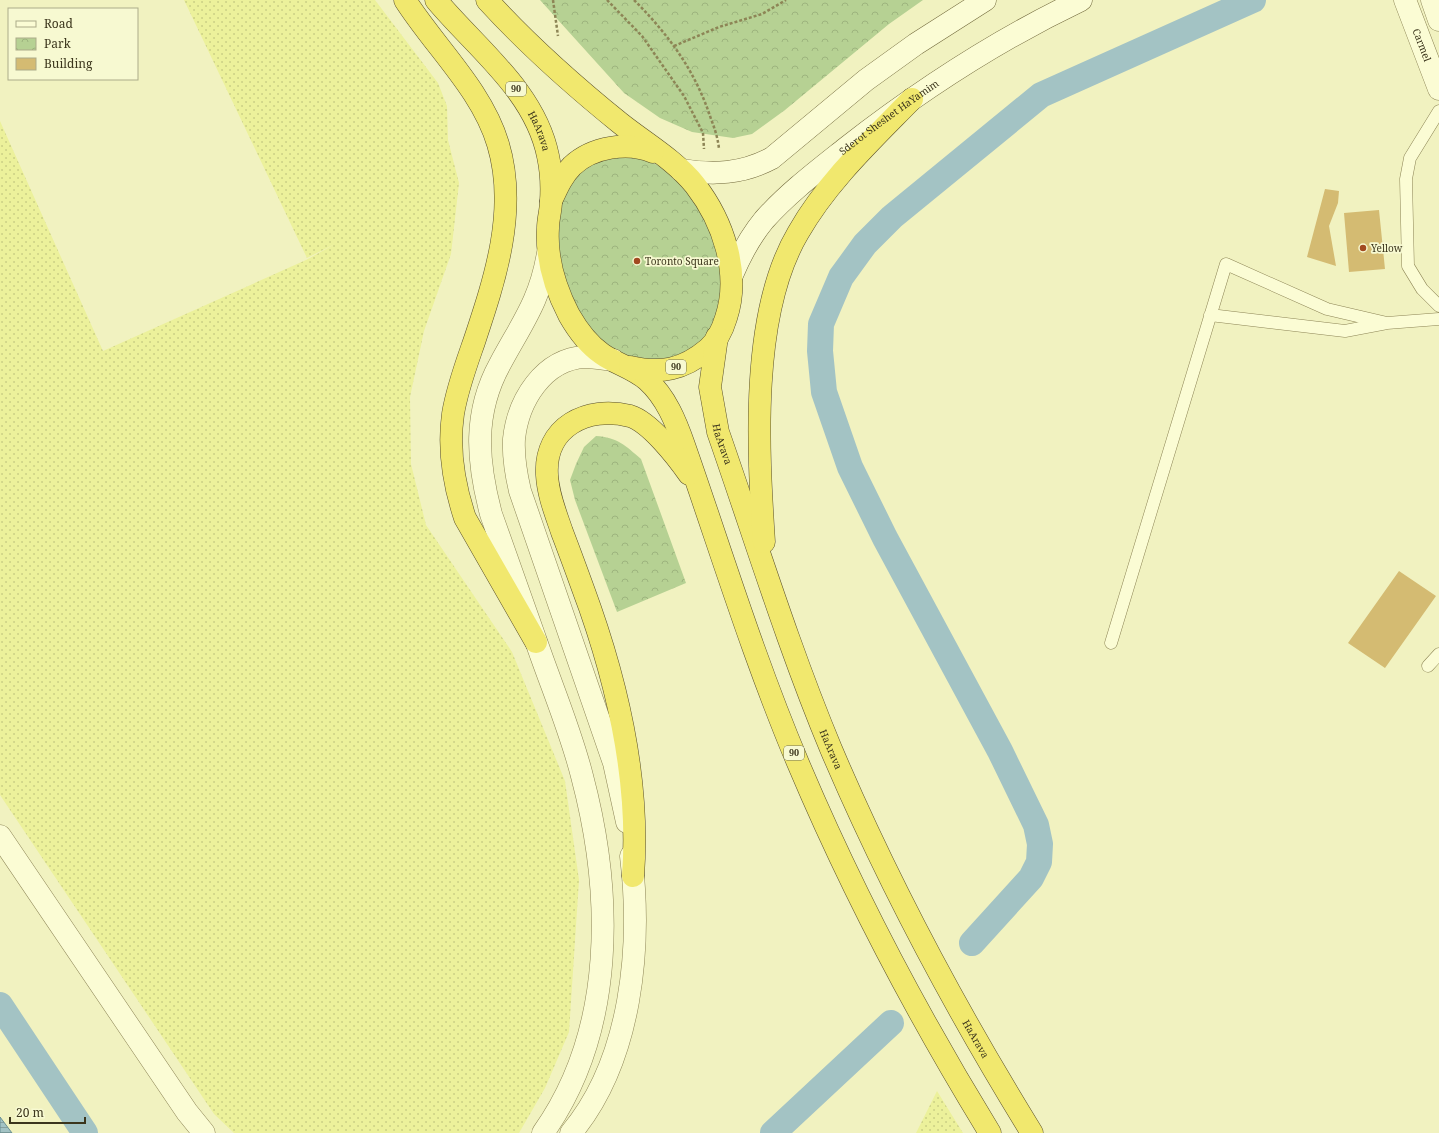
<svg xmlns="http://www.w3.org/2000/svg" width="1439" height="1133" viewBox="0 0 1439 1133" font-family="'Noto Serif',serif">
	<defs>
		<pattern id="sand-dots" width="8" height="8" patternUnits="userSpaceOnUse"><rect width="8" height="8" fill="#ecf19b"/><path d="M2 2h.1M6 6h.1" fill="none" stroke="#cbcf85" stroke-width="1.8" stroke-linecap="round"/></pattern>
		<pattern id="park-crowns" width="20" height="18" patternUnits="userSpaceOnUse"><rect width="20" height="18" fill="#b6d193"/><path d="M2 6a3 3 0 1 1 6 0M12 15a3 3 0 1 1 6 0" fill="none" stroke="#9db47e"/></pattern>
		<pattern id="water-rules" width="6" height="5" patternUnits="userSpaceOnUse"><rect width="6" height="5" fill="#a3c3c4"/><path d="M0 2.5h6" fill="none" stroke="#869f9e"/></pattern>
	</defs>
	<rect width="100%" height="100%" fill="#f1f2c0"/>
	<!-- sand -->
	<path fill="url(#sand-dots)" d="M184,0H375L438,83L447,106L448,140L459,183L451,254L424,331L410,397L411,464L426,525L512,652L565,781L579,880L569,1032L545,1088L519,1133H234L214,1114L0,795V121L103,351L306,260L335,244L307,258Z
		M937,1091L963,1133H916Z"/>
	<!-- park -->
	<path fill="url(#park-crowns)" d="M540,0H923L889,24L785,110L752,134L733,138L692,132L660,118L624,93Z
		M619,157C633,157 647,159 659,166C709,195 746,294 702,340C692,352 675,359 660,361C641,362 621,357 606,345C564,311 536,217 578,174C589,163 604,159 619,157Z
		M596,436C617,437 626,446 641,459L686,583L617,612L575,500L570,480L576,464L584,447Z"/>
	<!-- water -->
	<path fill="url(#water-rules)" stroke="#699093" d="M0,1117L12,1133H0Z"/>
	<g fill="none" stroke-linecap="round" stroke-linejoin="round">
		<!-- canal -->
		<path stroke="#a3c3c4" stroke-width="26" d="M972,943L1031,878L1039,862L1040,844L1036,825L1000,751L885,538L850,467L824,392L820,351L821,324L841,277L865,244L892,217L1041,95L1253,0
			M0,1005L85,1133
			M773,1133L891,1023"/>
	</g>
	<!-- building -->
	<path fill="#d4bb72" d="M1325,189L1339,191L1338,203L1329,226L1336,266L1307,257Z
		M1379,210L1385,269L1349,272L1344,213Z
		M1399,571L1436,596L1385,668L1348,643Z"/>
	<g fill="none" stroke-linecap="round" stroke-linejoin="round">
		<defs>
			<path id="service" d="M1439,111L1410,158L1406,179L1408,266L1422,289L1439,306
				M1210,315L1345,331L1387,323L1439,319
				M1111,643L1226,264L1327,309L1387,323
				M1428,666L1439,654"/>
			<g id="minor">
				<path id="s1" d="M1405,0L1439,89"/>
				<path d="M1432,0L1439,20"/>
			</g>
			<path id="tertiary" d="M613,360C604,359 594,357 585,357C543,359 518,401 514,439C513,457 516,474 520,491L614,763L627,822
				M0,836L187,1112L204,1133
				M543,1133C616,1030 613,893 582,776C572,736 556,697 542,658C525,610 508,562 491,514C477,461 473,413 500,364C522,323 540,301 548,253
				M571,1133C632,1060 642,947 631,856"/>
			<g id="secondary">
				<path d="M681,170C714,175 742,174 772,158L866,80L916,44L985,0"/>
				<path id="s2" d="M732,275C740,256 750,237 764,220C788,193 817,171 846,148C919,91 997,40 1081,0"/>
			</g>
			<g id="trunk">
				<path d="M405,0C435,47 482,90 498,144C518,210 495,279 474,342C466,365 457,389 453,414C448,449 454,485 465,518L536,642"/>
				<path id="s3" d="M436,0C476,48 535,91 548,156C551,170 552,186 551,201C551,210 548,219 548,228C546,259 555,288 569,315C577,329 589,345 602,354C616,364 633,368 647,380C666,397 676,422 684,445C721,551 754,659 798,763C852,891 917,1014 990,1133"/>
				<path d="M487,0C528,45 573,85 620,123C645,143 675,160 695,185C723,221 741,273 726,318C723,328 717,341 708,349C683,370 661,374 630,367"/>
				<path d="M551,201C557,188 562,176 572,166C592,147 628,141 653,152"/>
				<path id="s4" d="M717,337L710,387L718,432C755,538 788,646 831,749C888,883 956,1010 1032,1133"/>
				<path d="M764,542C758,450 750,314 798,233C827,182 871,141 912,99"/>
				<path d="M633,876C640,785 620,694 590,608C581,583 572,558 562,532C556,514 548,495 547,475C544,427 587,405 630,416C650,422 677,457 689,474"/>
			</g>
		</defs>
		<!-- service casing -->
		<use href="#service" stroke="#8d8556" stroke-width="13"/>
		<!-- minor casing -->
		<use href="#minor" stroke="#8d8556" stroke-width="23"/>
		<!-- tertiary casing -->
		<use href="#tertiary" stroke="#8d8556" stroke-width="23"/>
		<!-- secondary casing -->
		<use href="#secondary" stroke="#6f6639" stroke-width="23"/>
		<!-- trunk casing -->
		<use href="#trunk" stroke="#5a502b" stroke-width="23"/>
		<!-- path -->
		<path stroke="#8d8556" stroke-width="2.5" stroke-dasharray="3 2" stroke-linecap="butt" d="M553,0L558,36
			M607,0L642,36L684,96L703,133L704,149
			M634,0C669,35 696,72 711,119C715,129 718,139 719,149
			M674,46L719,27L762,14L786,0"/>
		<!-- service -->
		<use href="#service" stroke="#fbfcd4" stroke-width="12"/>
		<!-- minor -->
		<use href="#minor" stroke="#fbfcd4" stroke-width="22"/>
		<!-- tertiary -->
		<use href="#tertiary" stroke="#fbfcd4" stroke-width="22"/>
		<!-- secondary -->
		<use href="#secondary" stroke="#fbfcd4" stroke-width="22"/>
		<!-- trunk -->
		<use href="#trunk" stroke="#f1e86e" stroke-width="22"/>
	</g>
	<!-- markers -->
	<g fill="#a24920" stroke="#f7f9d1" stroke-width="1.5">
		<circle cx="1363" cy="248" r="4"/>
		<circle cx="637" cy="261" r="4"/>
	</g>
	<g text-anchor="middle" stroke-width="3.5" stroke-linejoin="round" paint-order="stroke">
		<!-- shield labels -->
		<g fill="#f7f9d1" stroke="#737052" stroke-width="1">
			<rect x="506" y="82" width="20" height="14" rx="3"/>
			<rect x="666" y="360" width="20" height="14" rx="3"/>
			<rect x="784" y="746" width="20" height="14" rx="3"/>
		</g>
		<g font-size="9" font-weight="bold" fill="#3b351c">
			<text x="516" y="92">90</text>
			<text x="676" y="370">90</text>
			<text x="794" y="756">90</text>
		</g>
		<!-- street labels -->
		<g font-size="10" fill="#3b351c" stroke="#f7f9d1">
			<text dy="4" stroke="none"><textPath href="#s1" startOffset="48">Carmel</textPath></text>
			<text dy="4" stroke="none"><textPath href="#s2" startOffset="226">Sderot Sheshet HaYamim</textPath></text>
			<text dy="4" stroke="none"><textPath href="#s3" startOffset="168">HaArava</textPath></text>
			<text dy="4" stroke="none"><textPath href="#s4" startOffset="109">HaArava</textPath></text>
			<text dy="4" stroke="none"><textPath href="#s4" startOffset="433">HaArava</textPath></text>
			<text dy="4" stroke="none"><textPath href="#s4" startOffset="757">HaArava</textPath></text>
		</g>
		<!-- poi labels -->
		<g font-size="10" fill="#3b351c" stroke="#f7f9d1" text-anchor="start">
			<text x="1371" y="252">Yellow</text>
			<text x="645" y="265">Toronto Square</text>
		</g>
	</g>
	<!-- legend -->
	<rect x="8" y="8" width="130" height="72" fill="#f7f9d1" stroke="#acab89"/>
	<rect x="16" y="21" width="20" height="6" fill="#fbfcd4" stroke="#acab89"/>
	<text x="44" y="28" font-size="12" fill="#3b351c">Road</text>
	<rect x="16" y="38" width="20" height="12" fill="url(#park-crowns)" stroke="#acab89"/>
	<text x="44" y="48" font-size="12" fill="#3b351c">Park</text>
	<rect x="16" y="58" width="20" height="12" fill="#d4bb72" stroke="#acab89"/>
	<text x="44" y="68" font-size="12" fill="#3b351c">Building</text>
	<!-- scale -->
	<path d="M10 1117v6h75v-6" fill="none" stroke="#3b351c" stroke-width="2"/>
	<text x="16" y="1117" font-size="12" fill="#3b351c" stroke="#f7f9d1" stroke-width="3" paint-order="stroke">20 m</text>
</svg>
